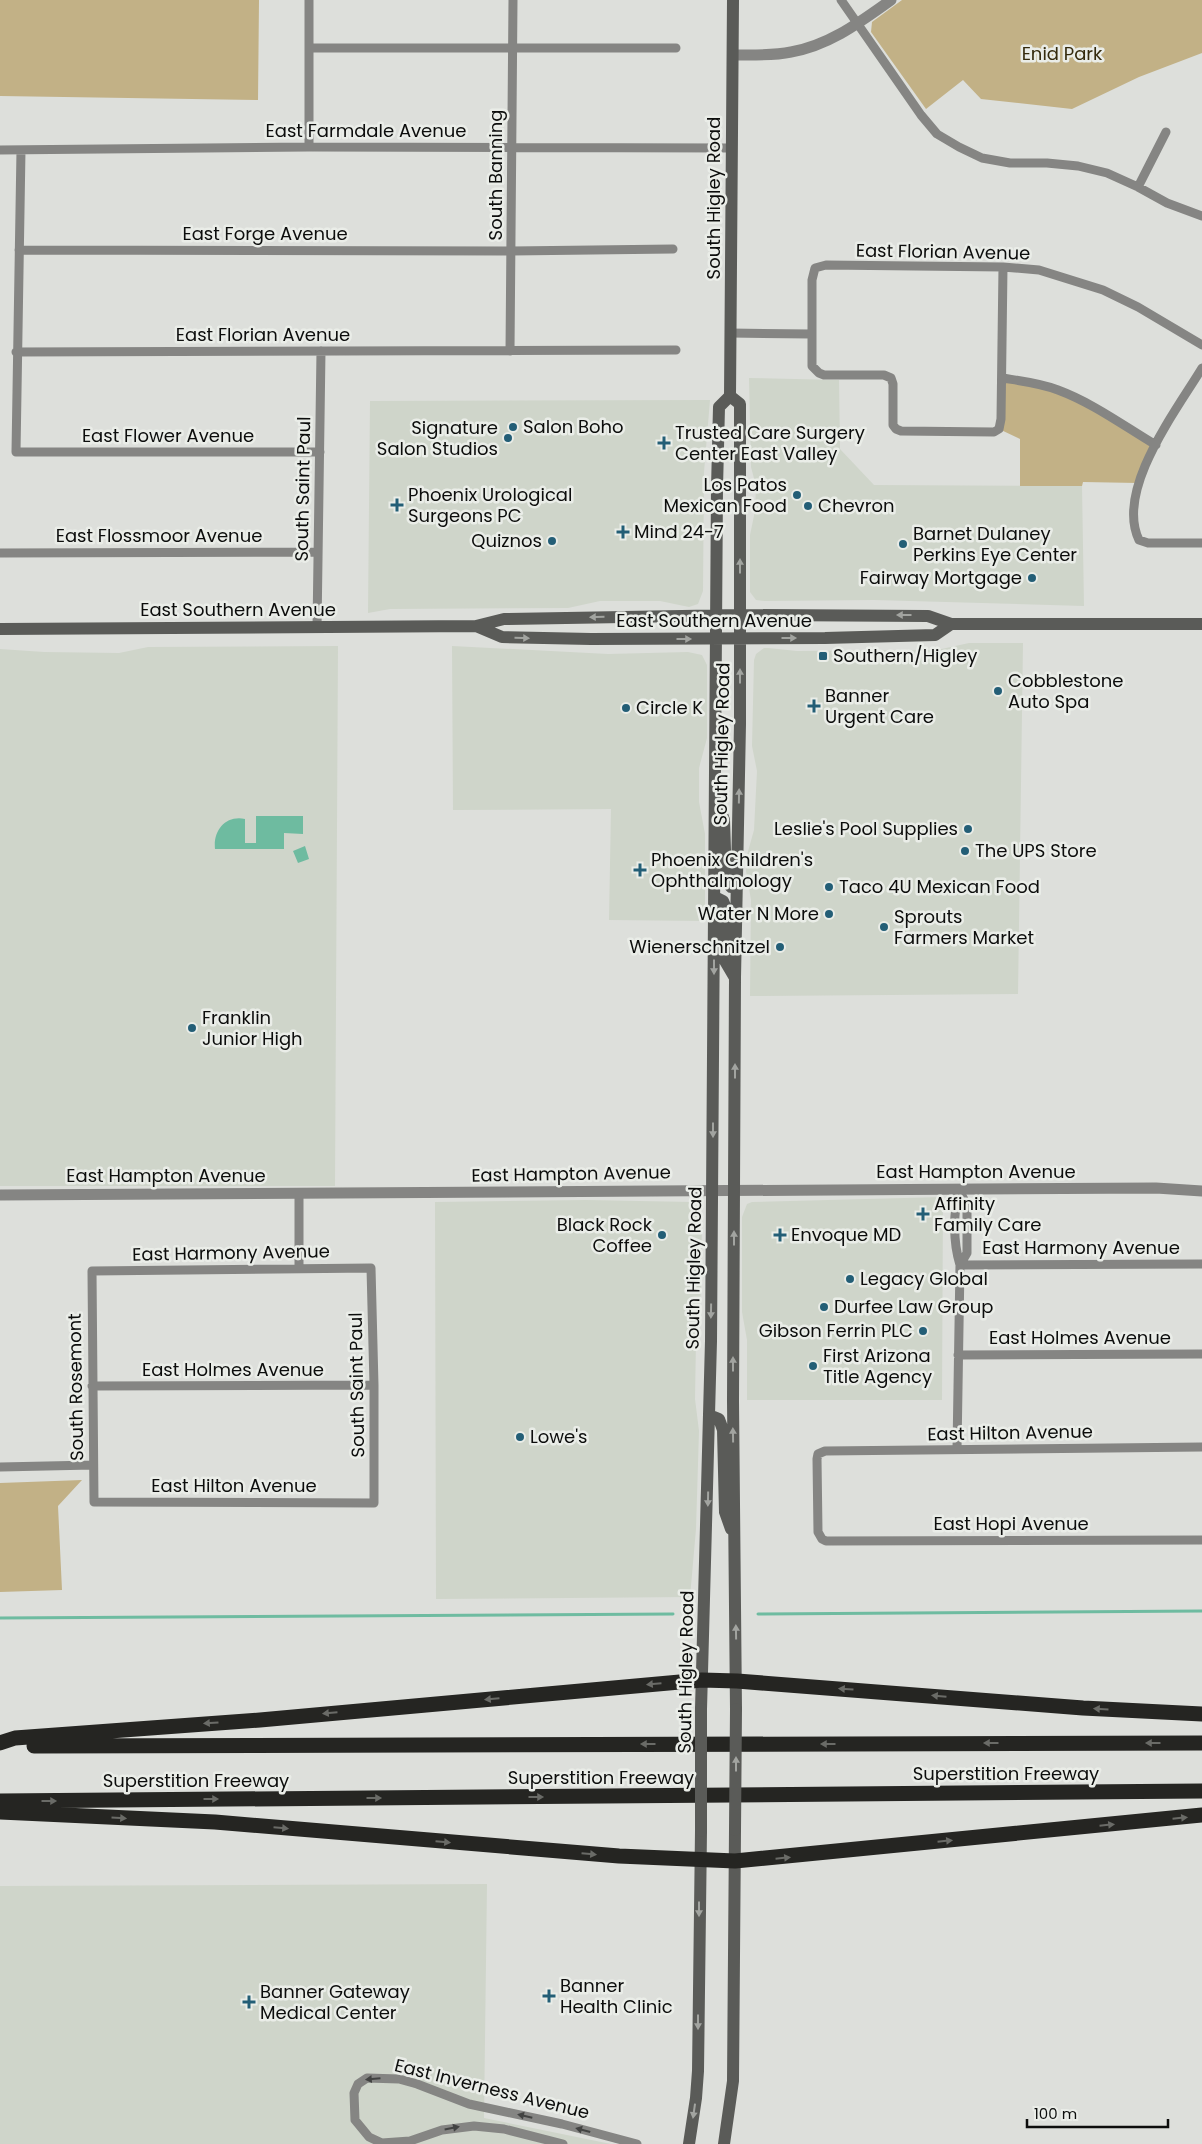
<svg xmlns="http://www.w3.org/2000/svg" width="1202" height="2144" viewBox="0 0 1202 2144" font-family="Poppins,sans-serif">
	<rect width="100%" height="100%" fill="#dddfdb"/>
	<!-- built -->
	<path fill="#cfd5ca" d="M749,378L839,380L840,449L874,485L1082,486L1084,606L874,600L765,601L756,600L750,592V535L755,511L756,486L751,467Z
		M710,400L704,472L703,591L698,604L689,607L660,601H600L568,608L390,609L368,613L370,401Z
		M969,643H1023L1018,994L750,996L751,900L746,871L747,855L754,830L757,771L752,746L754,660L756,654L764,648H768L797,651L937,650Z
		M338,646L335,1186H0V649L44,652L119,653L148,647Z
		M452,646L608,654L688,652L702,655L707,665V738L699,768V802L705,834V921L609,920L611,809L453,810Z
		M943,1197L942,1400H747V1340L742,1312V1217L747,1204L752,1202Z
		M586,1200L692,1202L700,1210L702,1218L701,1291L696,1340L695,1399L699,1431L696,1529L690,1597L436,1599L435,1202Z
		M487,1884L484,2118L611,2144H0V1886Z"/>
	<!-- green -->
	<path fill="#c2b186" d="M0,0H259L258,100L0,96Z
		M902,0H1202V53L1139,77L1072,109L981,99L963,80L926,109L871,32L872,22Z
		M1002,378L1059,390L1156,445L1138,483L1083,482L1082,486H1020V439L999,429Z
		M82,1480L58,1506L62,1590L0,1592V1483Z"/>
	<!-- water -->
	<path fill="#6ebba0" d="M256,816H303V834L284,833V849H215C213,830 226,815 245,819V843H256Z
		M305,846L309,859L298,863L293,851Z"/>
	<g fill="none" stroke-linecap="round" stroke-linejoin="round">
		<!-- stream -->
		<path stroke="#6ebba0" stroke-width="3" d="M758,1614L1202,1611
			M0,1618L673,1614"/>
		<!-- minor -->
		<path stroke="#858583" stroke-width="9" d="M841,0L921,115L937,134L959,147L982,158L1010,163H1047L1078,166L1107,173L1138,187L1167,203L1202,216
			M309,48H676
			M309,147V0
			M0,150L309,147L732,148
			M21,150L16,452H320
			M1138,187L1166,132
			M19,250L512,251L673,249
			M1003,267L1001,419L999,429L994,432L901,431L896,429L893,425V384L891,378L884,375H824L819,373L812,366V280L815,268L826,265L1003,267L1039,270L1103,290L1138,307L1202,345
			M730,333L811,334
			M510,351L513,0
			M16,352L676,350
			M1202,368C1176,411 1115,490 1139,540L1148,543H1202
			M1002,378C1021,381 1040,383 1058,390C1093,403 1124,426 1156,445
			M0,553L318,552
			M317,628L321,351
			M959,1190L967,1205V1253L960,1265
			M960,1265L1202,1264
			M299,1268V1193
			M371,1268L374,1385V1503L94,1502L92,1271Z
			M958,1355L1202,1354
			M92,1386L374,1385
			M1202,1447L825,1451L818,1454L817,1459L818,1532L822,1539L826,1541L1202,1540
			M957,1449L960,1265C953,1242 953,1214 959,1190
			M0,1467L93,1465
			M563,2144L504,2129L474,2126L442,2130L410,2141L382,2143L369,2137L355,2120L354,2093L358,2084L367,2078L399,2079L417,2084L469,2104L562,2124L637,2144"/>
		<!-- tertiary -->
		<path stroke="#858583" stroke-width="11" d="M733,55C752,55 772,56 791,52C830,45 860,22 891,0
			M0,1195L1156,1188L1202,1191"/>
		<!-- secondary -->
		<path stroke="#5a5b58" stroke-width="12" d="M730,396L740,404V724L735,978L733,1401L736,1709
			M476,626L502,637L591,639L825,638L935,635L951,624
			M0,629L476,626L504,619L740,615L928,616L951,624H1202
			M718,803L724,820L726,880L731,887H736
			M715,897L723,901L725,906V961L735,978
			M709,1415L719,1419L723,1430L725,1512L731,1529
			M701,1709L711,1341L717,488L719,407L730,396L733,0
			M689,2144L696,2098L698,2071L701,1831
			M724,2144L733,2081L735,1830"/>
		<!-- motorway -->
		<path stroke="#252522" stroke-width="15" d="M0,1743L15,1738L260,1720L702,1680L737,1681L1083,1708L1202,1714
			M34,1746L1202,1743
			M0,1801L1202,1791
			M0,1812L215,1822L619,1856L735,1861L1202,1815"/>
		<!-- secondary-bridge -->
		<path stroke="#5a5b58" stroke-width="12" d="M735,1830L736,1709
			M701,1831V1709"/>
	</g>
	<!-- one-way arrows -->
	<defs><path id="oneway-solid" d="M-6-.8H1V-3.2L6.5 0L1 3.2V.8H-6Z" transform="scale(1.25)"/></defs>
	<g fill="#a2a4a0">
		<use href="#oneway-solid" transform="translate(740 566) rotate(-90)"/>
		<use href="#oneway-solid" transform="translate(904 615) rotate(-180)"/>
		<use href="#oneway-solid" transform="translate(597 617) rotate(179)"/>
		<use href="#oneway-solid" transform="translate(522 638) rotate(1)"/>
		<use href="#oneway-solid" transform="translate(789 638)"/>
		<use href="#oneway-solid" transform="translate(684 639)"/>
		<use href="#oneway-solid" transform="translate(740 676) rotate(-90)"/>
		<use href="#oneway-solid" transform="translate(739 796) rotate(-89)"/>
		<use href="#oneway-solid" transform="translate(714 967) rotate(90)"/>
		<use href="#oneway-solid" transform="translate(735 1071) rotate(-90)"/>
		<use href="#oneway-solid" transform="translate(713 1130) rotate(90)"/>
		<use href="#oneway-solid" transform="translate(734 1238) rotate(-90)"/>
		<use href="#oneway-solid" transform="translate(711 1311) rotate(91)"/>
		<use href="#oneway-solid" transform="translate(733 1364) rotate(-90)"/>
		<use href="#oneway-solid" transform="translate(733 1435) rotate(-91)"/>
		<use href="#oneway-solid" transform="translate(708 1499) rotate(91)"/>
		<use href="#oneway-solid" transform="translate(736 1632) rotate(-91)"/>
		<use href="#oneway-solid" transform="translate(736 1764) rotate(-90)"/>
		<use href="#oneway-solid" transform="translate(699 1909) rotate(90)"/>
		<use href="#oneway-solid" transform="translate(698 2022) rotate(90)"/>
		<use href="#oneway-solid" transform="translate(694 2111) rotate(98)"/>
	</g>
	<g fill="#6a6b67">
		<use href="#oneway-solid" transform="translate(654 1684) rotate(175)"/>
		<use href="#oneway-solid" transform="translate(846 1689) rotate(-176)"/>
		<use href="#oneway-solid" transform="translate(939 1696) rotate(-175)"/>
		<use href="#oneway-solid" transform="translate(492 1699) rotate(175)"/>
		<use href="#oneway-solid" transform="translate(1101 1709) rotate(-177)"/>
		<use href="#oneway-solid" transform="translate(330 1713) rotate(175)"/>
		<use href="#oneway-solid" transform="translate(211 1723) rotate(176)"/>
		<use href="#oneway-solid" transform="translate(991 1743) rotate(180)"/>
		<use href="#oneway-solid" transform="translate(1153 1743) rotate(180)"/>
		<use href="#oneway-solid" transform="translate(648 1744) rotate(180)"/>
		<use href="#oneway-solid" transform="translate(828 1744) rotate(180)"/>
		<use href="#oneway-solid" transform="translate(536 1797)"/>
		<use href="#oneway-solid" transform="translate(374 1798)"/>
		<use href="#oneway-solid" transform="translate(211 1799)"/>
		<use href="#oneway-solid" transform="translate(49 1801)"/>
		<use href="#oneway-solid" transform="translate(119 1818) rotate(3)"/>
		<use href="#oneway-solid" transform="translate(1180 1818) rotate(-6)"/>
		<use href="#oneway-solid" transform="translate(1107 1825) rotate(-6)"/>
		<use href="#oneway-solid" transform="translate(281 1828) rotate(5)"/>
		<use href="#oneway-solid" transform="translate(945 1841) rotate(-6)"/>
		<use href="#oneway-solid" transform="translate(443 1842) rotate(5)"/>
		<use href="#oneway-solid" transform="translate(589 1854) rotate(5)"/>
		<use href="#oneway-solid" transform="translate(783 1858) rotate(-6)"/>
	</g>
	<g fill="#424342">
		<use href="#oneway-solid" transform="translate(373 2079) rotate(175)"/>
		<use href="#oneway-solid" transform="translate(525 2116) rotate(-167)"/>
		<use href="#oneway-solid" transform="translate(452 2128) rotate(-11)"/>
		<use href="#oneway-solid" transform="translate(583 2130) rotate(-165)"/>
	</g>
	<!-- markers -->
	<g fill="#235e76" stroke="#eaede8" stroke-width="2">
		<circle cx="513" cy="427" r="5"/>
		<circle cx="508" cy="438" r="5"/>
		<path d="M661.5 435.5h5v5h5v5h-5v5h-5v-5h-5v-5h5z"/>
		<circle cx="797" cy="495" r="5"/>
		<path d="M394.5 497.5h5v5h5v5h-5v5h-5v-5h-5v-5h5z"/>
		<circle cx="808" cy="506" r="5"/>
		<path d="M620.5 524.5h5v5h5v5h-5v5h-5v-5h-5v-5h5z"/>
		<circle cx="552" cy="541" r="5"/>
		<circle cx="903" cy="544" r="5"/>
		<circle cx="1032" cy="578" r="5"/>
		<rect x="818" y="651" width="10" height="10" rx="2.5"/>
		<circle cx="998" cy="691" r="5"/>
		<path d="M811.5 698.5h5v5h5v5h-5v5h-5v-5h-5v-5h5z"/>
		<circle cx="626" cy="708" r="5"/>
		<circle cx="968" cy="829" r="5"/>
		<circle cx="965" cy="851" r="5"/>
		<path d="M637.5 862.5h5v5h5v5h-5v5h-5v-5h-5v-5h5z"/>
		<circle cx="829" cy="887" r="5"/>
		<circle cx="829" cy="914" r="5"/>
		<circle cx="884" cy="927" r="5"/>
		<circle cx="780" cy="947" r="5"/>
		<circle cx="192" cy="1028" r="5"/>
		<path d="M920.5 1206.5h5v5h5v5h-5v5h-5v-5h-5v-5h5z"/>
		<circle cx="662" cy="1235" r="5"/>
		<path d="M777.5 1227.5h5v5h5v5h-5v5h-5v-5h-5v-5h5z"/>
		<circle cx="850" cy="1279" r="5"/>
		<circle cx="824" cy="1307" r="5"/>
		<circle cx="923" cy="1331" r="5"/>
		<circle cx="813" cy="1366" r="5"/>
		<circle cx="520" cy="1437" r="5"/>
		<path d="M546.5 1988.5h5v5h5v5h-5v5h-5v-5h-5v-5h5z"/>
		<path d="M246.5 1994.5h5v5h5v5h-5v5h-5v-5h-5v-5h5z"/>
	</g>
	<g text-anchor="middle" stroke-width="5" stroke-linejoin="round" paint-order="stroke">
		<!-- park labels -->
		<g font-size="18" fill="#342a0c" stroke="#eaede8">
			<text x="1062" y="60">Enid Park</text>
		</g>
		<!-- street labels -->
		<g font-size="18" fill="#0c0d0c" stroke="#eaede8">
			<text x="366" y="137">East Farmdale Avenue</text>
			<text transform="translate(496 175) rotate(-90)" y="6">South Banning</text>
			<text transform="translate(714 198) rotate(-90)" y="6">South Higley Road</text>
			<text x="265" y="240">East Forge Avenue</text>
			<text transform="translate(943 252) rotate(1)" y="6">East Florian Avenue</text>
			<text x="263" y="341">East Florian Avenue</text>
			<text x="168" y="442">East Flower Avenue</text>
			<text transform="translate(303 489) rotate(-89)" y="6">South Saint Paul</text>
			<text x="159" y="542">East Flossmoor Avenue</text>
			<text x="238" y="616">East Southern Avenue</text>
			<text x="714" y="627">East Southern Avenue</text>
			<text transform="translate(722 744) rotate(-89)" y="6">South Higley Road</text>
			<text x="976" y="1178">East Hampton Avenue</text>
			<text transform="translate(571 1174) rotate(-1)" y="6">East Hampton Avenue</text>
			<text x="166" y="1182">East Hampton Avenue</text>
			<text x="1081" y="1254">East Harmony Avenue</text>
			<text transform="translate(231 1253) rotate(-1)" y="6">East Harmony Avenue</text>
			<text transform="translate(694 1268) rotate(-89)" y="6">South Higley Road</text>
			<text x="1080" y="1344">East Holmes Avenue</text>
			<text x="233" y="1376">East Holmes Avenue</text>
			<text transform="translate(357 1385) rotate(-91)" y="6">South Saint Paul</text>
			<text transform="translate(76 1387) rotate(-91)" y="6">South Rosemont</text>
			<text transform="translate(1010 1433) rotate(-1)" y="6">East Hilton Avenue</text>
			<text x="234" y="1492">East Hilton Avenue</text>
			<text x="1011" y="1530">East Hopi Avenue</text>
			<text transform="translate(686 1672) rotate(-89)" y="6">South Higley Road</text>
			<text x="1006" y="1780">Superstition Freeway</text>
			<text x="601" y="1784">Superstition Freeway</text>
			<text x="196" y="1787">Superstition Freeway</text>
			<text transform="translate(492 2089) rotate(14)" y="6">East Inverness Avenue</text>
		</g>
		<!-- poi labels -->
		<g font-size="18" fill="#0c0d0c" stroke="#eaede8" text-anchor="start">
			<text x="523" y="433">Salon Boho</text>
			<text x="498" y="434" text-anchor="end">Signature<tspan x="498" dy="21">Salon Studios</tspan></text>
			<text x="675" y="439">Trusted Care Surgery<tspan x="675" dy="21">Center East Valley</tspan></text>
			<text x="787" y="491" text-anchor="end">Los Patos<tspan x="787" dy="21">Mexican Food</tspan></text>
			<text x="408" y="501">Phoenix Urological<tspan x="408" dy="21">Surgeons PC</tspan></text>
			<text x="818" y="512">Chevron</text>
			<text x="634" y="538">Mind 24-7</text>
			<text x="913" y="540">Barnet Dulaney<tspan x="913" dy="21">Perkins Eye Center</tspan></text>
			<text x="542" y="547" text-anchor="end">Quiznos</text>
			<text x="1022" y="584" text-anchor="end">Fairway Mortgage</text>
			<text x="833" y="662">Southern/Higley</text>
			<text x="1008" y="687">Cobblestone<tspan x="1008" dy="21">Auto Spa</tspan></text>
			<text x="825" y="702">Banner<tspan x="825" dy="21">Urgent Care</tspan></text>
			<text x="636" y="714">Circle K</text>
			<text x="958" y="835" text-anchor="end">Leslie's Pool Supplies</text>
			<text x="975" y="857">The UPS Store</text>
			<text x="651" y="866">Phoenix Children's<tspan x="651" dy="21">Ophthalmology</tspan></text>
			<text x="839" y="893">Taco 4U Mexican Food</text>
			<text x="819" y="920" text-anchor="end">Water N More</text>
			<text x="894" y="923">Sprouts<tspan x="894" dy="21">Farmers Market</tspan></text>
			<text x="770" y="953" text-anchor="end">Wienerschnitzel</text>
			<text x="202" y="1024">Franklin<tspan x="202" dy="21">Junior High</tspan></text>
			<text x="934" y="1210">Affinity<tspan x="934" dy="21">Family Care</tspan></text>
			<text x="652" y="1231" text-anchor="end">Black Rock<tspan x="652" dy="21">Coffee</tspan></text>
			<text x="791" y="1241">Envoque MD</text>
			<text x="860" y="1285">Legacy Global</text>
			<text x="834" y="1313">Durfee Law Group</text>
			<text x="913" y="1337" text-anchor="end">Gibson Ferrin PLC</text>
			<text x="823" y="1362">First Arizona<tspan x="823" dy="21">Title Agency</tspan></text>
			<text x="530" y="1443">Lowe's</text>
			<text x="560" y="1992">Banner<tspan x="560" dy="21">Health Clinic</tspan></text>
			<text x="260" y="1998">Banner Gateway<tspan x="260" dy="21">Medical Center</tspan></text>
		</g>
	</g>
	<!-- scale -->
	<path d="M1027 2119v8h141v-8" fill="none" stroke="#0c0d0c" stroke-width="2.5"/>
	<text x="1034" y="2119" font-size="15" fill="#0c0d0c" stroke="#eaede8" stroke-width="4" paint-order="stroke">100 m</text>
</svg>
